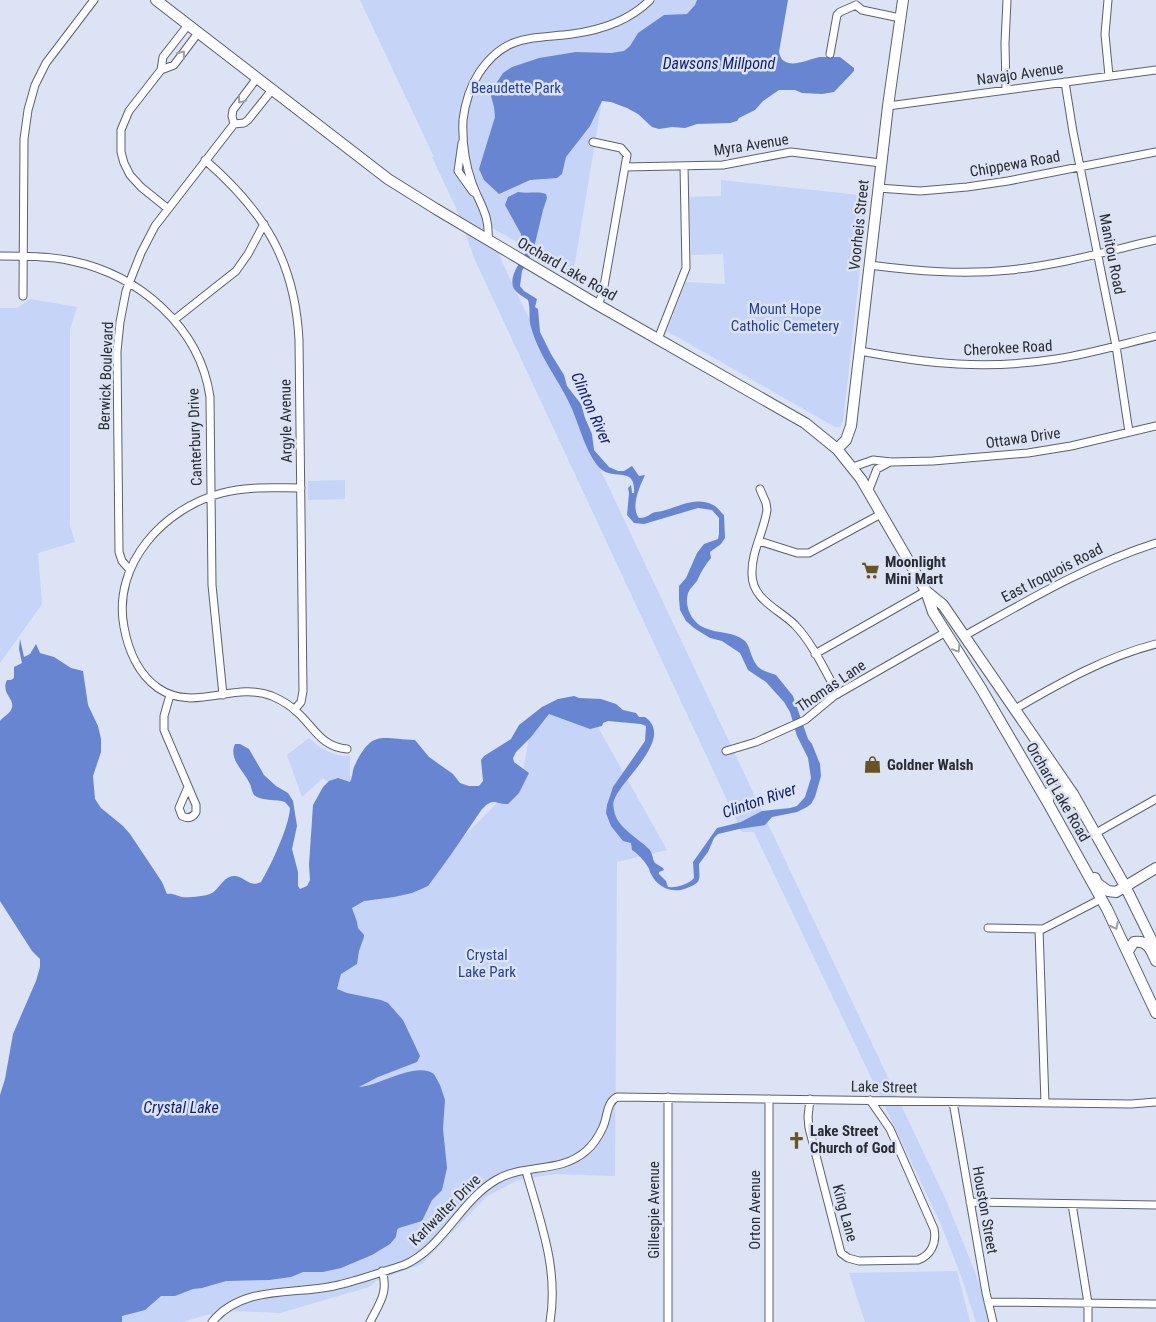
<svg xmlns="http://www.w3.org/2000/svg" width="1156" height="1322" viewBox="0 0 1156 1322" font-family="'Roboto Condensed',sans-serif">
	<rect width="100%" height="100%" fill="#dbe3f4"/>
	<!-- green -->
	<path fill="#c5d4f7" d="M360,0H757L602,101L573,274L487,225L504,266L946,1200L975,1272L991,1322H976L961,1276L940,1222L754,832H742L475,260L456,208L432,157H434Z
		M721,180L868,196L843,422L840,427H835L667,331L686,282L725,284L723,254L691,255L689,197L721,196Z
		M30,299L77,307L70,329V526L75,542L38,553L42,604L0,663V308H17Z
		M345,480V499L308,500V481Z
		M582,699L667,850L617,862L615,1176L555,1174L518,1180L506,1186L486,1197L422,1264L376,1281L369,1287L280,1313L236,1311L206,1315L183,1322H115L352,1094L324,998L350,798L323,778L302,797L287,755L309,738C321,749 332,756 350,756V776L405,778L406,836H464L522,778L532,720Z
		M957,1271L970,1322H865L849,1273Z"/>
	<!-- water -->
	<path fill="#6885d2" d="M697,0H788L779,52C783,73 808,59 820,57C827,57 834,57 840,57L854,68V71L834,92L822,94L802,93L795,90H779L763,101L755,110L739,118L737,121L730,123L697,124L685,128L672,127L659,129L652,127L638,114L627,108L611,102L602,101L590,126L566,157L562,174L557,178L530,180L499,194L484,180L479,169L495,117L494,107L491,96L492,90L503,73L512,67L539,58L576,52L611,53L624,51L630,46L638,33L664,15L687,14L695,5Z
		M518,192C528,194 538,191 546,194L547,198L543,210L533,252L522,271L520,286L524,291L537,299L535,307L538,309L540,332L551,354L564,375L567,386L581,404L585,418L592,434L594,450L609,467L618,471H624L632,466L639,476L645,475C640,486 630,507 639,518C648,518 650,513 656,512C675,510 693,495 713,505C718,507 720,512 724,515L725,538L721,544L710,552L711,558C705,565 701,572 697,581C694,585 690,588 688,593C684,607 692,623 705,628C718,634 733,631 745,641C748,644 749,648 750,651C756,669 760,670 776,675L793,696L808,739L812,744L820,764L821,776L815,797L811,804L807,807L797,812L772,817L765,825L739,829L718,834L714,838L708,852L699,864C699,879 703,882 687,888C673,894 658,888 651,874C648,869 651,872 648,867C644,860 638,854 632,850L631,843L623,841L611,826L606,813L607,805L613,787L645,741L646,726L641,724L608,721L603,723L602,726L590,729L549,714L531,737L516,752L513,758L514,762L529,773L519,793L508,804C494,804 494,797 482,809L450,856L428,886L412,893L394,897L364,901L352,908L357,922L358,928L364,935V937L359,951L357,964L341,974L337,989L347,993L381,1000L388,1003L403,1020L420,1056L417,1062L378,1077L359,1087C380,1086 415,1061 434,1074L440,1085L445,1100L443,1129L447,1168L442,1190L432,1200L422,1221L399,1228L397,1230L396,1237L390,1244L372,1255L341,1268L323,1272H303L291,1277L269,1280L226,1281L202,1288L193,1289L175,1296H161L145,1310L122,1316V1322H0V1095L5,1079L13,1034L36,981L40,967V959L32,951L0,901V721C3,717 9,714 11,710C17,699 0,694 7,680H11L14,678V667L22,663L19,649L20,639L24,657L30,654L36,644L40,653L54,657L71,668L83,671L88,705L98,726L101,739V752L93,776L95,799L101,808L123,826L130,834L162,882L167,894C174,893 176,896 182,897C186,898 206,896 210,894C219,891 223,875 235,876C245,877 250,888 261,882C271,865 289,827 290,808L285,802C276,799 265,801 257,797C252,795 252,789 250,784C244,771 228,759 235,744H240L249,749L264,775L276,786L288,793L293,801L297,826L292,849L298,872V886L300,889L307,886L310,880L309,865L313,805L323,787L329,781L338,778L350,782C353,777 352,772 354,767C372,729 380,739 415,740L429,757L453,774L460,783L469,786H479L483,781L481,760L484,756L511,739L519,725L542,707L558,699L574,696L579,698L601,699L616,704L623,710L636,713L639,717H645C675,738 622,779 615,798C613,801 613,806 614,810C616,827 638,838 649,849C653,854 652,858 655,863L663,868L664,870L659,872V874L666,881L668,887C677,888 689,884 694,878L693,862L717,828L741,822L762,811L790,808L797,806L805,797L811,778L808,758L797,736L790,712L784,702L766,682L748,670L740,653L722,641L710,638L694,628L686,621L680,610L679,599V586L686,578L697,553L704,544L718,539L719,534V518L712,510L698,508L644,524L634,523L627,515L629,493L628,488L631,485L632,493H634C636,463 611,484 597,465C585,449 580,428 572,409C560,381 539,357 531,327C528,318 531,309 528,300C524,297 518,294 515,290C506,279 522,259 528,250L522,243L521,234L505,205L508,197Z"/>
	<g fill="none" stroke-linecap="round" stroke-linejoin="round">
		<defs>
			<path id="street" d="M1108,0L1105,34L1109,76
				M856,5L862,10L900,18
				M830,54L837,15L840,12L856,5
				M161,70L163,57L188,25
				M1065,82L1073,132L1116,346L1129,432
				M1006,90L1005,43L1007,0
				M888,106L1156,70
				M234,124L244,123L248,120L272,90
				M593,142L621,148L627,155L603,292L598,305
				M462,143L458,171L473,192
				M205,160C264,211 295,261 299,340L303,691L301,702L295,709
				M625,167L723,165L791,152L881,163
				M878,188L920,191L967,187L1008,181L1156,152
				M167,208L141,187L130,175L124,163L121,152V130L129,111L161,70L174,65L198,33
				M488,240C490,215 480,205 472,183C465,163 462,141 463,120C465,103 470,87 479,73C505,34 531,39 572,34C602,30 629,21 650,0
				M0,256C24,256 48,256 72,261C139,275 200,327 210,397L212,585L223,695
				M869,265C916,271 963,275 1010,270C1059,265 1108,251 1156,240
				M23,296L24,139L28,110L35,85L46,63L94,0
				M174,320L236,271L248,254L264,224
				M658,339L686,268L684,166
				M860,351C929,364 986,370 1056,359C1090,354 1123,344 1156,336
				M853,467L873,460L891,462L933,461L1028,453L1071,446L1156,426
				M301,488C274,488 247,486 222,493C164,508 112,564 124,627C128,649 138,674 158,688C194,713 234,681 272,696C281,700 290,705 297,712C314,727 321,747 347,749
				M760,489L766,503L767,510C764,531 751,553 752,574C752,600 779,609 795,625C813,644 825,671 838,694
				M868,492L877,469L890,462
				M759,541L797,553H809L881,514
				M129,569L122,561L119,552L117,351L120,322L126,291L141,253L155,226L234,124L232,116L233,110L257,78
				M964,636C1027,601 1087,565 1156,543
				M815,654L926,591
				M170,695L164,716V730L196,805V812C193,818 188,819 182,816L179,808L188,787
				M1015,709C1060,683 1105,657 1156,644
				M726,751L756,742L805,720L834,696L946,632
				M1096,833L1156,799
				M988,928L1043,929L1101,899
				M1039,929L1045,1103
				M769,1099V1322
				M810,1099L808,1117L809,1128L841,1253L848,1258L859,1261L918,1260C931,1255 937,1243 934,1229L890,1129L870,1100
				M953,1102L986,1293L993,1322
				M526,1171C540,1221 559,1269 550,1322
				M970,1202L1156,1205
				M1072,1204L1088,1303V1322
				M988,1302L1156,1304
				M212,1322C242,1285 292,1295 334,1286C358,1281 381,1272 404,1265C443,1248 460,1201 496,1180C524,1163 560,1174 586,1151C593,1145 599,1136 603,1127C608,1116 606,1103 617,1097L1131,1104L1156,1102
				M370,1322C379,1304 389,1292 382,1271
				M668,1322V1097"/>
			<path id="secondary" d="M156,0L388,179L436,209L598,305L805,423L837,449L861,479L926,591L933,612L982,690L1048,803L1107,909L1156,1013
				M837,449L846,440L851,426L888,106L903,0
				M927,592L943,605L1073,794L1125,886L1156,949
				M1048,803V794C1057,785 1066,793 1072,802
				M1095,878L1097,883L1108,891L1116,892L1156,868
				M1128,951L1134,942C1148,940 1151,950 1156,961"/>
		</defs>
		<!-- street casing -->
		<use href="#street" stroke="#5b6170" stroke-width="9"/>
		<!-- secondary casing -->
		<use href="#secondary" stroke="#5b6170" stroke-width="12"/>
		<!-- street -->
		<use href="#street" stroke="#fff" stroke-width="7"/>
		<!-- secondary -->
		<use href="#secondary" stroke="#fff" stroke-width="10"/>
	</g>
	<!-- one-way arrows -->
	<defs><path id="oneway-chevron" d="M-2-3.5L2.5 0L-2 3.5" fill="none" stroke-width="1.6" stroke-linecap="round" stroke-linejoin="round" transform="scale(1.25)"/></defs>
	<g stroke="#9fa0a3">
		<use href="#oneway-chevron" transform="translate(182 54) rotate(-52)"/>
		<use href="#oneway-chevron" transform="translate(241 100) rotate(127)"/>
		<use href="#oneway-chevron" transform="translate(957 649) rotate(58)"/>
		<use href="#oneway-chevron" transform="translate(1115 926) rotate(63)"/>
	</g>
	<!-- icons -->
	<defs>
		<symbol id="supermarket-bare" viewBox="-9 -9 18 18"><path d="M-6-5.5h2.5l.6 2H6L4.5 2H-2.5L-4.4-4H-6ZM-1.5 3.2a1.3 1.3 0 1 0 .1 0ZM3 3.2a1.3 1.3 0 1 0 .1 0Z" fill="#675422" stroke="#dbe3f4" stroke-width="2.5" paint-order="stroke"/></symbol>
		<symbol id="shop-bare" viewBox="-9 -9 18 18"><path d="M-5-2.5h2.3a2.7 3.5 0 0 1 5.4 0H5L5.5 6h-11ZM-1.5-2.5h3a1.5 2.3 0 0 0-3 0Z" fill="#675422" stroke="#dbe3f4" stroke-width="2.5" paint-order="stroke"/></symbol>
		<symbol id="church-bare" viewBox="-9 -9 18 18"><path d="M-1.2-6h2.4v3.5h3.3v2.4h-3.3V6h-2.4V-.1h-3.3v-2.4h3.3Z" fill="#675422" stroke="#dbe3f4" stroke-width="2.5" paint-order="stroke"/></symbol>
	</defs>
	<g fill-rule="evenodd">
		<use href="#supermarket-bare" x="858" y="558" width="25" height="25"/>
		<use href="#shop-bare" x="860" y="752" width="25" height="25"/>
		<use href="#church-bare" x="784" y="1128" width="25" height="25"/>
	</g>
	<g text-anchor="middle" stroke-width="5" stroke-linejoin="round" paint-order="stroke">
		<!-- street labels -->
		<g font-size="15" fill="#292c32" stroke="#dbe3f4">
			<text transform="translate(1020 74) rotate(-8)" y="5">Navajo Avenue</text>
			<text transform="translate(751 145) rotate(-9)" y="5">Myra Avenue</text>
			<text transform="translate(1015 164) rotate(-10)" y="5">Chippewa Road</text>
			<text transform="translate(859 225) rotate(-84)" y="5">Voorheis Street</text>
			<text transform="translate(1112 254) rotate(79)" y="5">Manitou Road</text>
			<text transform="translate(567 269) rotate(30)" y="5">Orchard Lake Road</text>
			<text transform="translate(1008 348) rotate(-3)" y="5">Cherokee Road</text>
			<text transform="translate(106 376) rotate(-88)" y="5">Berwick Boulevard</text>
			<text transform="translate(286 421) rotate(-91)" y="5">Argyle Avenue</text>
			<text transform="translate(195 437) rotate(-92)" y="5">Canterbury Drive</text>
			<text transform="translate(1023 438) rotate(-8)" y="5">Ottawa Drive</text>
			<text transform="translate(1052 573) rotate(-27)" y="5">East Iroquois Road</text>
			<text transform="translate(831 686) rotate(-34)" y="5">Thomas Lane</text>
			<text transform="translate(1058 792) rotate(60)" y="5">Orchard Lake Road</text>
			<text transform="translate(884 1087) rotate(1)" y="5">Lake Street</text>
			<text transform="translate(445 1210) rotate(-45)" y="5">Karlwalter Drive</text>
			<text transform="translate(654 1210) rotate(-90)" y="5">Gillespie Avenue</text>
			<text transform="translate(755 1210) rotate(-90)" y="5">Orton Avenue</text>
			<text transform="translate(985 1210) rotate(80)" y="5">Houston Street</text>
			<text transform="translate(845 1213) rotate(75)" y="5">King Lane</text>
		</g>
		<!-- park labels -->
		<g font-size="15" fill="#26409b" stroke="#dbe3f4">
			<text x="516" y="93">Beaudette Park</text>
			<text x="785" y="314">Mount Hope<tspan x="785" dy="17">Catholic Cemetery</tspan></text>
			<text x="487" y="960">Crystal<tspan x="487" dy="17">Lake Park</tspan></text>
		</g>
		<!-- poi labels -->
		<g font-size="15" font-weight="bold" fill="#292c32" stroke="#dbe3f4" text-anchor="start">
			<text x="885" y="567">Moonlight<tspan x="885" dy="17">Mini Mart</tspan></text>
			<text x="887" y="770">Goldner Walsh</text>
			<text x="810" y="1136">Lake Street<tspan x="810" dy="17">Church of God</tspan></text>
		</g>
		<!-- water labels -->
		<g font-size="16" font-style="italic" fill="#0e1d77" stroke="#dbe3f4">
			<text x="719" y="69">Dawsons Millpond</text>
			<text transform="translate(592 408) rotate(66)" y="6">Clinton River</text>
			<text transform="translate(759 800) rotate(-19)" y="6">Clinton River</text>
			<text x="181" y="1113">Crystal Lake</text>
		</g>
	</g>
</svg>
